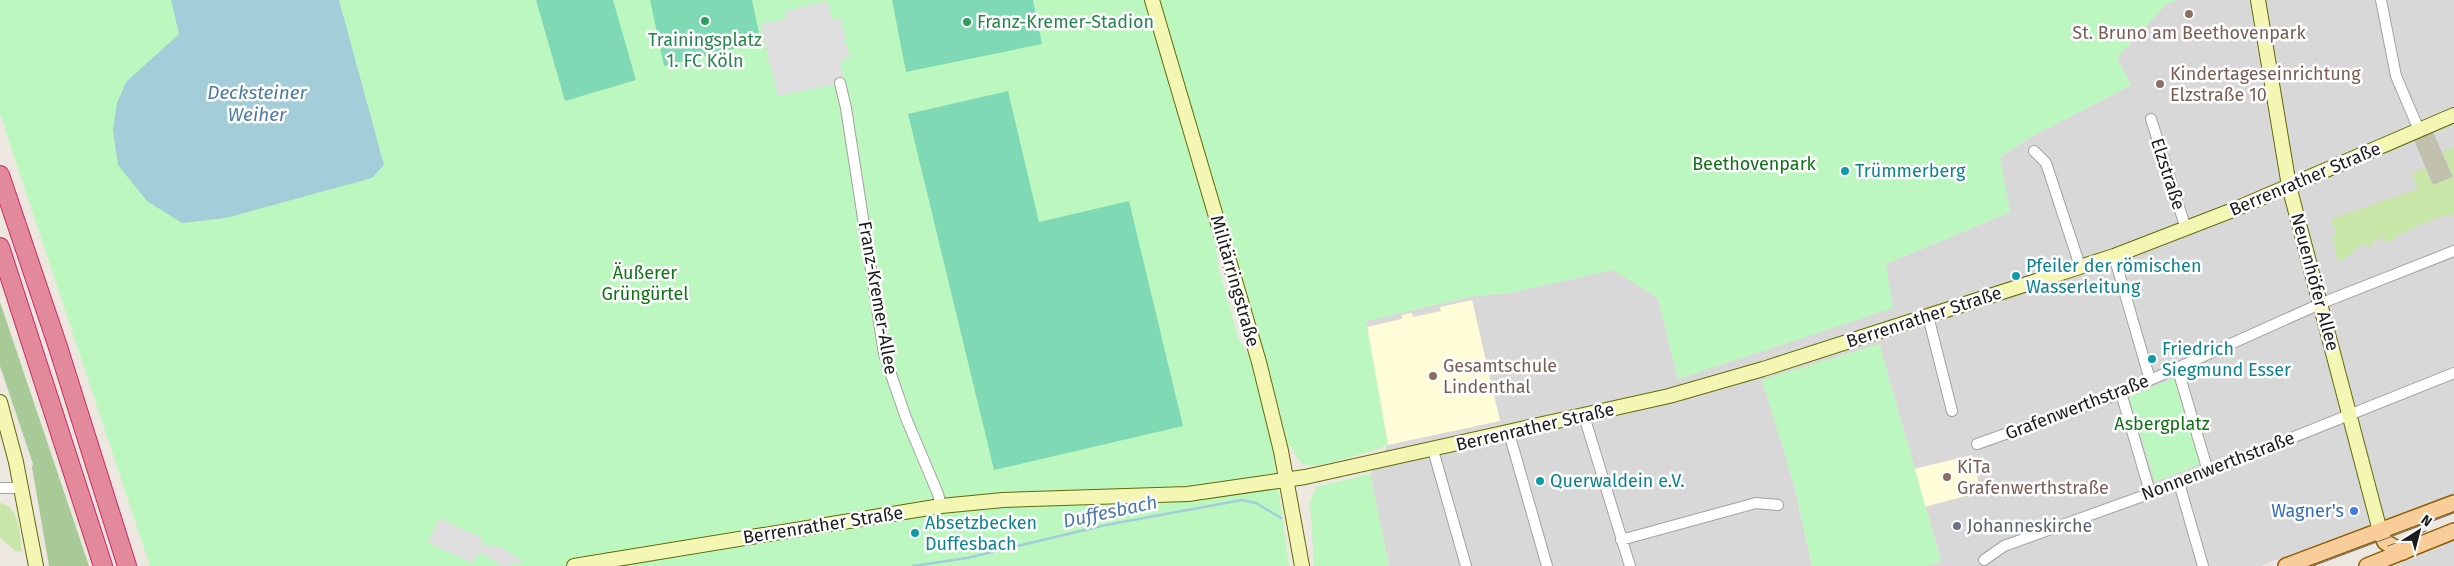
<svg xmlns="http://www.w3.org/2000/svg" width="2454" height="566" viewBox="0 0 2454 566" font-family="'Fira Sans',sans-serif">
	<rect width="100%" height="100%" fill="#ece8e0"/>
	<!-- residential -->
	<path fill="#d9d8d8" d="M2177,0H2454V494L2260,566H1926L1941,560L1879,344L1795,489L1812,566H1389L1370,474L1388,445L1366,321L1474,296L1508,293L1613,270L1658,298L1678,379L1886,264L2010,212L1999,158L2029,138L2131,85L2117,58L2166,4Z
		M2454,540V566H2384Z"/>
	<!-- education -->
	<path fill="#fefdd8" d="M1472,300L1500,421L1388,445L1367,327L1402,319V315L1412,313L1413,317L1441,311L1440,307Z
		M1972,455L1981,492L1924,507L1914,469Z"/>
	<!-- construction -->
	<path fill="#c0c0ac" d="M2433,132L2453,177L2433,185L2414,140Z"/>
	<!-- grass -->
	<path fill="#c7e6a7" d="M2454,146V214L2439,217L2410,229V232L2397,234L2396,238L2385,243L2383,237L2372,242L2373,246L2368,248L2366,244L2354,249L2355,252L2338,262L2332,236L2336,235L2331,219L2418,189L2412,174L2425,168L2433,185L2453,177L2442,152Z
		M0,503C21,507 19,535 22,552L15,551L0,537Z"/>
	<!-- forest -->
	<path fill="#a7ca96" d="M0,302L89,566H49L32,467L33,464L0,366Z"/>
	<!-- park -->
	<path fill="#bdf7c0" d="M0,0H1146L1214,233L1219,269L1238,337L1251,360L1273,451L1289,566H150L0,114Z
		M1158,0H2177L2166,4L2117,58L2131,85L2029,138L2000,157L2010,212L1886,264L1893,308L1678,379L1658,298L1613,270L1508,293L1474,296L1366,321L1388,445C1372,451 1321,468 1306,465C1295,462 1296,449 1288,445L1278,404Z
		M1879,344L1941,561L1926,566H1812L1795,488L1762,380Z
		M2174,378L2200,464L2155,482L2129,397Z
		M1370,474L1389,566H1314L1310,502L1316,487Z"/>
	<!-- pitch -->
	<path fill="#80d9b5" d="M536,0H613L636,80L565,101Z
		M650,0H752L761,42L664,66Z
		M892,0H1033L1042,44L906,72Z
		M1008,91L1039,222L1129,201L1183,426L994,470L908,114Z"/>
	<!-- parking -->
	<path fill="#dfdfdf" d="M828,1L832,20L841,18L846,40L843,41L844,45L847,44L850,58L842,60L840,65L845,82L778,96L760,24L786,19L785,11Z
		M439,518L484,539L481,545L501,547L524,562L503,566L479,552L472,563L428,543Z"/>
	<!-- water -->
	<path fill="#a2cdd9" d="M171,0H339L384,165L372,178L226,218L182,223L147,201L118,165L113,130L117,103L126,82L179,34Z"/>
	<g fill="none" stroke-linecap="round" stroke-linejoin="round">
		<!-- stream -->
		<path stroke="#a2cdd9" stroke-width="2.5" d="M913,566L967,558L1106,525L1242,500L1256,503L1281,518"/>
		<defs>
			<path id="street" d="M2381,0L2396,76L2419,130
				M840,83L846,108L884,354L906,418L938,494L941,506
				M2151,119L2186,229
				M2034,151L2046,163L2080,266
				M2114,256L2150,380
				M1928,316L1952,411
				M2177,367L2208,471
				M2121,393L2150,492
				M1584,416L1630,566
				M1509,433L1547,566
				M1977,444L2121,393L2322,303L2454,251
				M1433,450L1466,566
				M2179,483L2203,566
				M0,488H21
				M1621,540L1756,503L1778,505
				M1984,560L2004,546L2179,483L2454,373"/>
			<path id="secondary" d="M1152,0L1259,362L1281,451L1302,566
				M2258,0L2289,186L2380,531
				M0,402L16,462L36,566
				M574,566L941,506L1003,500L1188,494L1305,477L1669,396L1763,369L2114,256L2233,210L2454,115"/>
			<path id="primary" d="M2380,531L2385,542L2403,552
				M2286,566L2454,503
				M2367,566L2454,531"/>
			<path id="highway" d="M0,175L58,347L127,566
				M0,247L103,566"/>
		</defs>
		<!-- street casing -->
		<use href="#street" stroke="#a2a2a2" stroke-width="12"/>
		<!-- secondary casing -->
		<use href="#secondary" stroke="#626b08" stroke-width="16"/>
		<!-- primary casing -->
		<use href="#primary" stroke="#8c5d05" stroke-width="18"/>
		<!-- highway casing -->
		<use href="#highway" stroke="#ce2965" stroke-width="20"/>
		<!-- street -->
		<use href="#street" stroke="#fff" stroke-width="10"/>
		<!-- secondary -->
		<use href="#secondary" stroke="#f4f6b4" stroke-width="14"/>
		<!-- primary -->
		<use href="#primary" stroke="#f8cd9a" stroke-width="15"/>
		<!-- highway -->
		<use href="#highway" stroke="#e2899c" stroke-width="18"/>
		<!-- tram -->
		<path stroke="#696969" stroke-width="1" d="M2388,546L2426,531
			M2313,566L2454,513"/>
	</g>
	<!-- markers -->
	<g fill="#8d6e63" stroke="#fff" stroke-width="2">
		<circle cx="2189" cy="14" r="5"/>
		<circle cx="2160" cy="84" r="5"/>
		<circle cx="1433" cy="376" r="5"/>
		<circle cx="1947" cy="477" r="5"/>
	</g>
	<g fill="#2e9e5b" stroke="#fff" stroke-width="2">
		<circle cx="705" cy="21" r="5"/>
		<circle cx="967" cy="22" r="5"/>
	</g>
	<g fill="#0f9aa8" stroke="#fff" stroke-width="2">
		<circle cx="1845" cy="171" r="5"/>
		<circle cx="2016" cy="276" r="5"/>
		<circle cx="2152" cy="359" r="5"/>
		<circle cx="1540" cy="481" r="5"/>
		<circle cx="915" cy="533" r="5"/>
	</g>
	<circle fill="#3f7fe0" stroke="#fff" stroke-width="2" cx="2354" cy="511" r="5"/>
	<circle fill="#6b7280" stroke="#fff" stroke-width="2" cx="1957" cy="526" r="5"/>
	<g text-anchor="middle" stroke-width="5" stroke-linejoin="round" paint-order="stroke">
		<!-- leisure labels -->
		<g font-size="18" fill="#27864d" stroke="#fff" text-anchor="start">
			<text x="977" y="28">Franz-Kremer-Stadion</text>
			<text x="705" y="46" text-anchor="middle">Trainingsplatz<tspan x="705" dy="21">1. FC Köln</tspan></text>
		</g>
		<!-- education labels -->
		<g font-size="18" fill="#785e54" stroke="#fff" text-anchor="start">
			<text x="2189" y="39" text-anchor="middle">St. Bruno am Beethovenpark</text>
			<text x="2170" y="80">Kindertageseinrichtung<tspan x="2170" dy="21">Elzstraße 10</tspan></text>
			<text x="1443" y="372">Gesamtschule<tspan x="1443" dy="21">Lindenthal</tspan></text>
			<text x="1957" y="473">KiTa<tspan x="1957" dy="21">Grafenwerthstraße</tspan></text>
		</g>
		<!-- park labels -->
		<g font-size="18" fill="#0f7315" stroke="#fff">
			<text x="1754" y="170">Beethovenpark</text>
			<text x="645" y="279">Äußerer<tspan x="645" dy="21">Grüngürtel</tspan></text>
			<text x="2162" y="430">Asbergplatz</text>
		</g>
		<!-- culture labels -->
		<g font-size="18" fill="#0d838f" stroke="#fff" text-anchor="start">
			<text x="1855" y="177">Trümmerberg</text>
			<text x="2026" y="272">Pfeiler der römischen<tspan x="2026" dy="21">Wasserleitung</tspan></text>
			<text x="2162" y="355">Friedrich<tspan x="2162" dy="21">Siegmund Esser</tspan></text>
			<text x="1550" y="487">Querwaldein e.V.</text>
			<text x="925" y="529">Absetzbecken<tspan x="925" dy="21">Duffesbach</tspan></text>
		</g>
		<!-- street labels -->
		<g font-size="18" fill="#1b1b1b" stroke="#fff">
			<text transform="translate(2168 174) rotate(72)" y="6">Elzstraße</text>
			<text transform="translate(2305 179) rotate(-23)" y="6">Berrenrather Straße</text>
			<text transform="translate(1235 281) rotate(74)" y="6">Militärringstraße</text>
			<text transform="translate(2315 282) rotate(75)" y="6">Neuenhöfer Allee</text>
			<text transform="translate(878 298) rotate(80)" y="6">Franz-Kremer-Allee</text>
			<text transform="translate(1924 317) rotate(-18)" y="6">Berrenrather Straße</text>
			<text transform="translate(2077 407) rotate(-21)" y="6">Grafenwerthstraße</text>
			<text transform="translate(1535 427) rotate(-13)" y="6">Berrenrather Straße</text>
			<text transform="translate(2218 466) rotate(-21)" y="6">Nonnenwerthstraße</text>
			<text transform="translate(823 525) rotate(-9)" y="6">Berrenrather Straße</text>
		</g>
		<!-- shop labels -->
		<g font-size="18" fill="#366cbe" stroke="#fff" text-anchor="end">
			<text x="2344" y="517">Wagner's</text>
		</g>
		<!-- worship labels -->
		<g font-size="18" fill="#5b616d" stroke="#fff" text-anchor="start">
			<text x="1967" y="532">Johanneskirche</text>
		</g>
		<!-- water labels -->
		<g font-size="19" font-style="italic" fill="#4c7aa6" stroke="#fff">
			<text x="257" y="99">Decksteiner<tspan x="257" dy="22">Weiher</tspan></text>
			<text transform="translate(1110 511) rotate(-12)" y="7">Duffesbach</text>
		</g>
	</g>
	<!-- north arrow -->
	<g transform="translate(2419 531) rotate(36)" stroke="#ffffff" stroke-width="4" paint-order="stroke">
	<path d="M0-4L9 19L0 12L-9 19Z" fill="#1b1b1b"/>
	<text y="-8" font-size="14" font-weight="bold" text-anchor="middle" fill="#1b1b1b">N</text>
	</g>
</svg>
